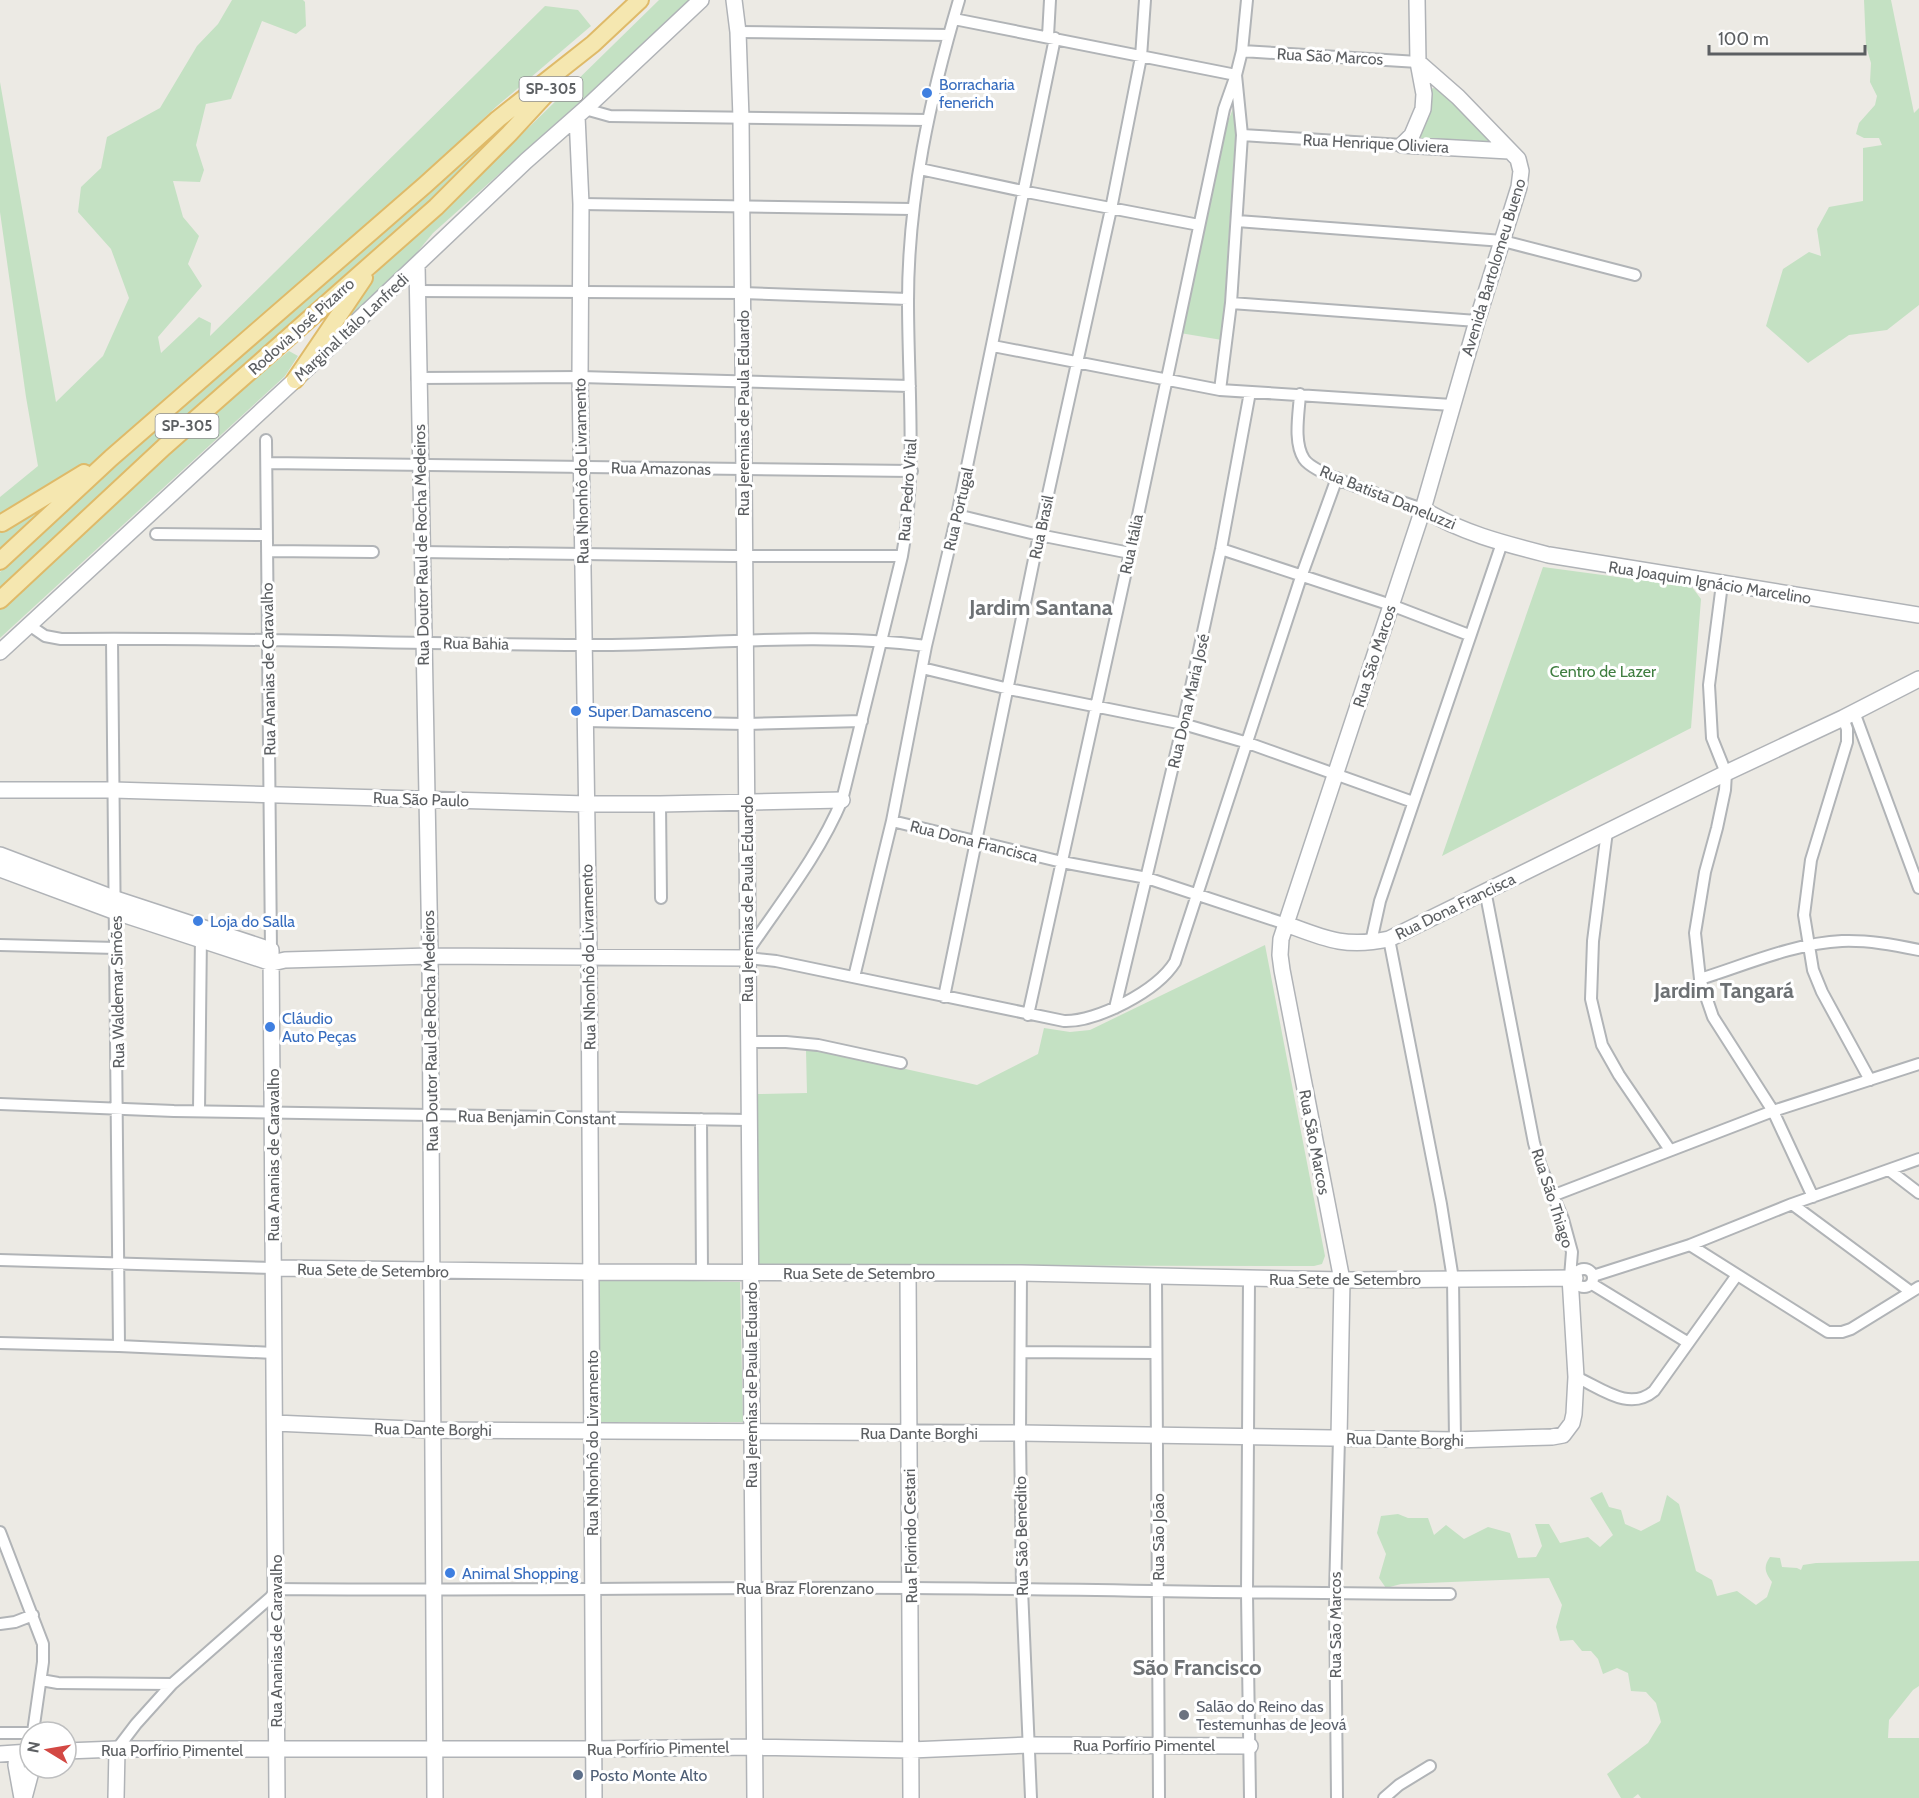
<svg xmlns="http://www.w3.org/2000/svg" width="1919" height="1798" viewBox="0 0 1919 1798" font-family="Cabin,sans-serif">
	<rect width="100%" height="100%" fill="#eceae4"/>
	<!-- green -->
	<path fill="#c4e1c3" d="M232,0H303L305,2L306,26L296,34L262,21L231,99L206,104L196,145L204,170L200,182L173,181L183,217L199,236L188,264L202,286L158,337L161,353L199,317L211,323L210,336L545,6L578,10L591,26L497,106L378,217L110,453L0,519V497L38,466L26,397L0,212V82L56,402L103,356L129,298L111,249L78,212L81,187L101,168L107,137L160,108L197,46L218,24Z
		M659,0H689L590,93L433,233L414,256L327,338L345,310L383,265L442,210L479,173L517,139Z
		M1864,0H1891L1914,113L1919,108V305L1887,330L1849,335L1808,363L1766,326L1783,269L1809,252L1821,256L1817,229L1829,207L1863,201V148L1882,145L1879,138H1864L1856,134L1859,123L1875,105L1877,96L1870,82L1871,63L1866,46Z
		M1433,88L1439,89L1490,140L1489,143L1422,139L1420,137L1430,90Z
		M533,98L430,202L248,365L149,450L0,588V572L84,494L321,288Z
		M1234,106L1236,124L1222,340L1180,333L1227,124Z
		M289,351L298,356L285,376L0,638V609L205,420Z
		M37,514L0,552V531L20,520Z
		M1543,567L1692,587L1701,599L1691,728L1442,856Z
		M1265,945L1325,1256L1322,1264L1314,1266L757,1265L758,1094L807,1093L806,1050L812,1048L977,1085L1038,1054L1044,1028L1070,1032L1090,1030Z
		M600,1279L740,1282L743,1422H599Z
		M1602,1492L1609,1507L1621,1510L1625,1524L1641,1531L1660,1521L1667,1495L1679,1504L1696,1571L1712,1580L1717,1596L1737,1591L1756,1605L1767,1597L1772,1582C1765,1572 1763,1567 1770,1557L1780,1558L1782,1567L1797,1568L1801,1570L1803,1565L1816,1563L1919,1561V1686L1913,1690L1889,1720L1888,1738H1919V1798H1641L1638,1794L1633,1798H1621L1607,1774L1648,1743L1661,1722L1656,1703L1646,1692L1631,1691L1628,1673L1617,1668L1603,1674L1598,1659L1591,1651H1582L1573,1640L1560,1641L1556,1627L1562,1605L1549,1578L1401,1584L1386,1588L1379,1578L1386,1554L1377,1533L1381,1516L1398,1514L1408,1518H1428L1434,1535L1446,1525L1464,1539L1488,1527L1510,1533L1518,1558L1536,1557L1542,1546L1535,1524H1549L1560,1543L1588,1537L1600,1547L1613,1535L1590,1498Z"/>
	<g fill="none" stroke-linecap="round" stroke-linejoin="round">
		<defs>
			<path id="street" d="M954,19L1236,75
				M738,32L948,35
				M1048,36L1050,0
				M1242,51L1418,62
				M585,109L610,116L928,120
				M1242,135L1402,145
				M920,169L1032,193L1199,225
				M581,204L912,209
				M1237,221L1503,241L1635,275
				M416,291L742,293L908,299
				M1231,303L1477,321
				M993,346L1220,390L1452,405
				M417,378L580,377L910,386
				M1220,390L1231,303L1242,135L1236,75L1242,51L1247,0
				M1300,394C1299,413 1293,442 1304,459C1316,477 1400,501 1423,509
				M266,440L271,950
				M267,463L912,471
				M957,515L1039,535L1130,553
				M156,534L267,535
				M1221,549L1391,605L1469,635
				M267,551L373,552
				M421,552L733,556H902
				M1722,584L1709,685L1712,738L1726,773L1725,790L1717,828L1705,872L1695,933L1700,979L1713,1017L1773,1111L1813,1197
				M29,625L45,636L61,639C235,637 408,644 582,645C696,646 812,631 926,646
				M112,639L119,1346
				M922,668L1009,689L1183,724L1248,743L1413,802
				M1854,712L1919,888
				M1843,718L1847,729V742L1811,860L1804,915L1813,970L1822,992L1870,1080
				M584,721L746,724L862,721
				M660,804L661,898
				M892,821L1062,862L1147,878L1286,924
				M1607,831L1593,941L1591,999L1602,1045L1619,1075L1670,1150
				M1485,890L1534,1143L1541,1167L1563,1219L1572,1252L1570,1277
				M1389,939L1441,1204L1453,1279L1455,1440
				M1371,942L1380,901L1502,543
				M0,945L116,948
				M748,951C781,902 819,855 842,800L902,556C917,471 908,386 908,301C908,198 930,98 959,0
				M748,958L776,961L1064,1021C1097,1022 1157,991 1175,962L1301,577L1337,478
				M854,977L892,821L926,646L957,515L1055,38
				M1700,979C1745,965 1795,943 1842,941C1868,940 1894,945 1919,950
				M944,997L1039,535L1111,209L1141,57L1145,0
				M1115,1008L1183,724L1221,549L1250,392
				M1028,1015L1130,553L1224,109L1236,75
				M749,1042H786L818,1045L901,1063
				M0,1104L174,1111L749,1120
				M199,1111L201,934
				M701,1119L702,1272
				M1889,1170L1919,1193
				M1552,1196L1773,1111L1919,1064
				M1792,1204L1911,1292
				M1690,1245L1828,1332H1842L1851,1329L1919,1287
				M0,1260L274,1268
				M1575 1278a9 9 0 1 1 18 0a9 9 0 1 1-18 0Z
				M1021,1273L1020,1433L1022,1589L1031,1798
				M1593,1276L1690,1245L1792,1204L1919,1159
				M1156,1277L1159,1798
				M1249,1279L1247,1594L1250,1798
				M1592,1284L1687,1342
				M0,1343L119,1346L274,1353
				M1021,1352L1156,1353
				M1576,1377C1601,1388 1629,1412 1654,1391L1737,1275
				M0,1532L43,1644V1662L33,1732
				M0,1624L15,1622L33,1615
				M41,1680L58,1683L172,1684
				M0,1733H30
				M117,1749L136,1724L172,1684L271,1597L276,1589C488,1591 701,1587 913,1588C1092,1589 1271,1594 1450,1594
				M1337,1798L1335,1594L1339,1438
				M1384,1798L1399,1785L1430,1766"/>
			<path id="secondary" d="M734,0L738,32L741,118L755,1798
				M577,116L581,204L580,377L589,957L594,1798
				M1402,145L1412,135L1423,109L1424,94L1418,62L1417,0
				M1402,145L1509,151
				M417,265L430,956L435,1798
				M1423,509C1461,533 1506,544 1549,555L1919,615
				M0,652L295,380L526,161L585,109L701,0
				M0,790H113L586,804H660L842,800
				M0,855L116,899L271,950L277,1798
				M0,869L116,912L272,963L285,960L430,956L748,958
				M1286,924C1326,939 1345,948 1389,939L1726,773L1843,718L1919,679
				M274,1268L591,1272L1021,1273L1342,1280L1575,1278
				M908,1273L911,1798
				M275,1423L432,1430L1020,1433L1455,1440L1552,1437L1563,1435L1572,1423L1574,1414L1576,1377L1570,1277
				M1339,1438L1342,1280L1282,970L1280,955L1281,939L1423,509L1477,321L1519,187L1521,171L1518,159L1458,97L1418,62
				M66,1751L117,1749H594L755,1747L911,1750L1030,1745L1250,1746
				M0,1754L30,1752
				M17,1754L16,1765L22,1798
				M24,1798L32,1768
				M116,1798L117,1749"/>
			<path id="primary" d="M295,380L364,278
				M2,523L84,473
				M0,561L111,458L425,185L498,119L593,44L640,0
				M0,600L164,447L436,207L509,134L557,82"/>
		</defs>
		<!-- street casing -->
		<use href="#street" stroke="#b1b4b7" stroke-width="14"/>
		<!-- secondary casing -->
		<use href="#secondary" stroke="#b0b3b7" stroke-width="18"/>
		<!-- primary casing -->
		<use href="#primary" stroke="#dfba69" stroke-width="20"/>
		<!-- street -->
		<use href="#street" stroke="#fff" stroke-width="10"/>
		<!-- secondary -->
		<use href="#secondary" stroke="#fff" stroke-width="15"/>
		<!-- primary -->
		<use href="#primary" stroke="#f5e7b0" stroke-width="16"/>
	</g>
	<!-- markers -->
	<g fill="#3f7fe0" stroke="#fff" stroke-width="2">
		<circle cx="927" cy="93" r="6"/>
		<circle cx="576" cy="711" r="6"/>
		<circle cx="198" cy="921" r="6"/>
		<circle cx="270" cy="1027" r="6"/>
		<circle cx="450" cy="1573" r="6"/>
	</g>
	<circle fill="#6b7280" stroke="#fff" stroke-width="2" cx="1184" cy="1715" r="6"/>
	<circle fill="#5c6f8a" stroke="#fff" stroke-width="2" cx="578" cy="1775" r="6"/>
	<g text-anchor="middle" stroke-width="6" stroke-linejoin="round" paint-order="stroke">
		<!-- shield labels -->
		<g fill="#fff" stroke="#8d8f91" stroke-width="1.5">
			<rect x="519.5" y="77" width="63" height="24" rx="4.5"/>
			<rect x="155.5" y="414" width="63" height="24" rx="4.5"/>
		</g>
		<g font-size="15" font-weight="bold" fill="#5c5f62">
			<text x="551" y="94">SP-305</text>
			<text x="187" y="431">SP-305</text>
		</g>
		<!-- street labels -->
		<g font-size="16" fill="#5c5f62" stroke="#fff">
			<text transform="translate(1330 56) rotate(3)" y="6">Rua São Marcos</text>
			<text transform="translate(1376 143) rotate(3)" y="6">Rua Henrique Oliviera</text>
			<text transform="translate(1493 267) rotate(-73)" y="6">Avenida Bartolomeu Bueno</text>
			<text transform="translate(301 326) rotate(-42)" y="6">Rodovia José Pizarro</text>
			<text transform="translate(351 327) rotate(-43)" y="6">Marginal Itálo Lanfredi</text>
			<text transform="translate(743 413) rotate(-90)" y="6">Rua Jeremias de Paula Eduardo</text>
			<text transform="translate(661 468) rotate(1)" y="6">Rua Amazonas</text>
			<text transform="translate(581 471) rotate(-91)" y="6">Rua Nhonhô do Livramento</text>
			<text transform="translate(907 490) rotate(-86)" y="6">Rua Pedro Vital</text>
			<text transform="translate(1388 497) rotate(22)" y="6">Rua Batista Daneluzzi</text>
			<text transform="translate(958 509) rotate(-77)" y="6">Rua Portugal</text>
			<text transform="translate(1041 527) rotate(-78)" y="6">Rua Brasil</text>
			<text transform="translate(1131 544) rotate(-78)" y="6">Rua Itália</text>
			<text transform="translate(421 545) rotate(-91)" y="6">Rua Doutor Raul de Rocha Medeiros</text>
			<text transform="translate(1710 582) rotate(9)" y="6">Rua Joaquim Ignácio Marcelino</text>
			<text transform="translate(476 643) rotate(1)" y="6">Rua Bahia</text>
			<text transform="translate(1374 656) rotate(-72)" y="6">Rua São Marcos</text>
			<text transform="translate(268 669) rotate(-91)" y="6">Rua Ananias de Caravalho</text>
			<text transform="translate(1188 701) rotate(-77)" y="6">Rua Dona Maria José</text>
			<text transform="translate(421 799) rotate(2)" y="6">Rua São Paulo</text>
			<text transform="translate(974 841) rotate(14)" y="6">Rua Dona Francisca</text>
			<text transform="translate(747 899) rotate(-90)" y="6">Rua Jeremias de Paula Eduardo</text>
			<text transform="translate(1455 906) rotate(-26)" y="6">Rua Dona Francisca</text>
			<text transform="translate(588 957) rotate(-91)" y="6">Rua Nhonhô do Livramento</text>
			<text transform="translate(117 992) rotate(-91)" y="6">Rua Waldemar Simões</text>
			<text transform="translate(430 1031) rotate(-91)" y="6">Rua Doutor Raul de Rocha Medeiros</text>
			<text transform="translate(537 1117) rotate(1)" y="6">Rua Benjamin Constant</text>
			<text transform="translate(1315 1142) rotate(79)" y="6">Rua São Marcos</text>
			<text transform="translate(273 1155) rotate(-90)" y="6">Rua Ananias de Caravalho</text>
			<text transform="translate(1553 1198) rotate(72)" y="6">Rua São Thiago</text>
			<text transform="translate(373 1270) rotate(1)" y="6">Rua Sete de Setembro</text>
			<text x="859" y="1279">Rua Sete de Setembro</text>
			<text x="1345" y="1285">Rua Sete de Setembro</text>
			<text transform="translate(751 1385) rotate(-90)" y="6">Rua Jeremias de Paula Eduardo</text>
			<text transform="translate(433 1429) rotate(1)" y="6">Rua Dante Borghi</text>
			<text x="919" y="1439">Rua Dante Borghi</text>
			<text transform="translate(1405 1439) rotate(1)" y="6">Rua Dante Borghi</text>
			<text transform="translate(592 1443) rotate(-90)" y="6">Rua Nhonhô do Livramento</text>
			<text transform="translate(910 1536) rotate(-91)" y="6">Rua Florindo Cestari</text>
			<text transform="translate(1021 1536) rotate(-91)" y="6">Rua São Benedito</text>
			<text transform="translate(1158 1537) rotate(-90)" y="6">Rua São João</text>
			<text x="805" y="1594">Rua Braz Florenzano</text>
			<text transform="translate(1335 1625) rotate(-90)" y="6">Rua São Marcos</text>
			<text transform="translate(276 1641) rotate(-90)" y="6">Rua Ananias de Caravalho</text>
			<text x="1144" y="1751">Rua Porfírio Pimentel</text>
			<text transform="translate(658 1748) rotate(-1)" y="6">Rua Porfírio Pimentel</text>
			<text x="172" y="1756">Rua Porfírio Pimentel</text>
		</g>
		<!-- shop labels -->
		<g font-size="16" fill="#366cbe" stroke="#fff" text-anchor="start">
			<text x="939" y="90">Borracharia<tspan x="939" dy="18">fenerich</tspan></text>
			<text x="588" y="717">Super Damasceno</text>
			<text x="210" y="927">Loja do Salla</text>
			<text x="282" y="1024">Cláudio<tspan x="282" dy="18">Auto Peças</tspan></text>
			<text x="462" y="1579">Animal Shopping</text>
		</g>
		<!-- park labels -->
		<g font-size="16" fill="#3f7e40" stroke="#fff">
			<text x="1603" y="677">Centro de Lazer</text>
		</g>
		<!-- worship labels -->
		<g font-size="16" fill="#5b616d" stroke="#fff" text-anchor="start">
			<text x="1196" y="1712">Salão do Reino das<tspan x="1196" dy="18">Testemunhas de Jeová</tspan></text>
		</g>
		<!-- service labels -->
		<g font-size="16" fill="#4e5e75" stroke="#fff" text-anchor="start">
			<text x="590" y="1781">Posto Monte Alto</text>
		</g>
		<!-- district labels -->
		<g font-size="22" font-weight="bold" fill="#6d7174" stroke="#fff">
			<text x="1041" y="615">Jardim Santana</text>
			<text x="1724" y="998">Jardim Tangará</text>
			<text x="1197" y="1675">São Francisco</text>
		</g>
	</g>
	<!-- north arrow -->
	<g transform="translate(48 1750) rotate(281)"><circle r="28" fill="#ffffff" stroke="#bebfc0" stroke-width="1.5"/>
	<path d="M0-4.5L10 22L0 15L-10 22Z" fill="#d34843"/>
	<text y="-9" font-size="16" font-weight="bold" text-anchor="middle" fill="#5c5f62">N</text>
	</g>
	<!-- scale -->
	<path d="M1709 45v9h156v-9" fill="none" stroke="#5c5f62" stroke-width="3"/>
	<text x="1718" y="45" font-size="18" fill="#5c5f62" stroke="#ffffff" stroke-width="4.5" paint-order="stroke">100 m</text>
</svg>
